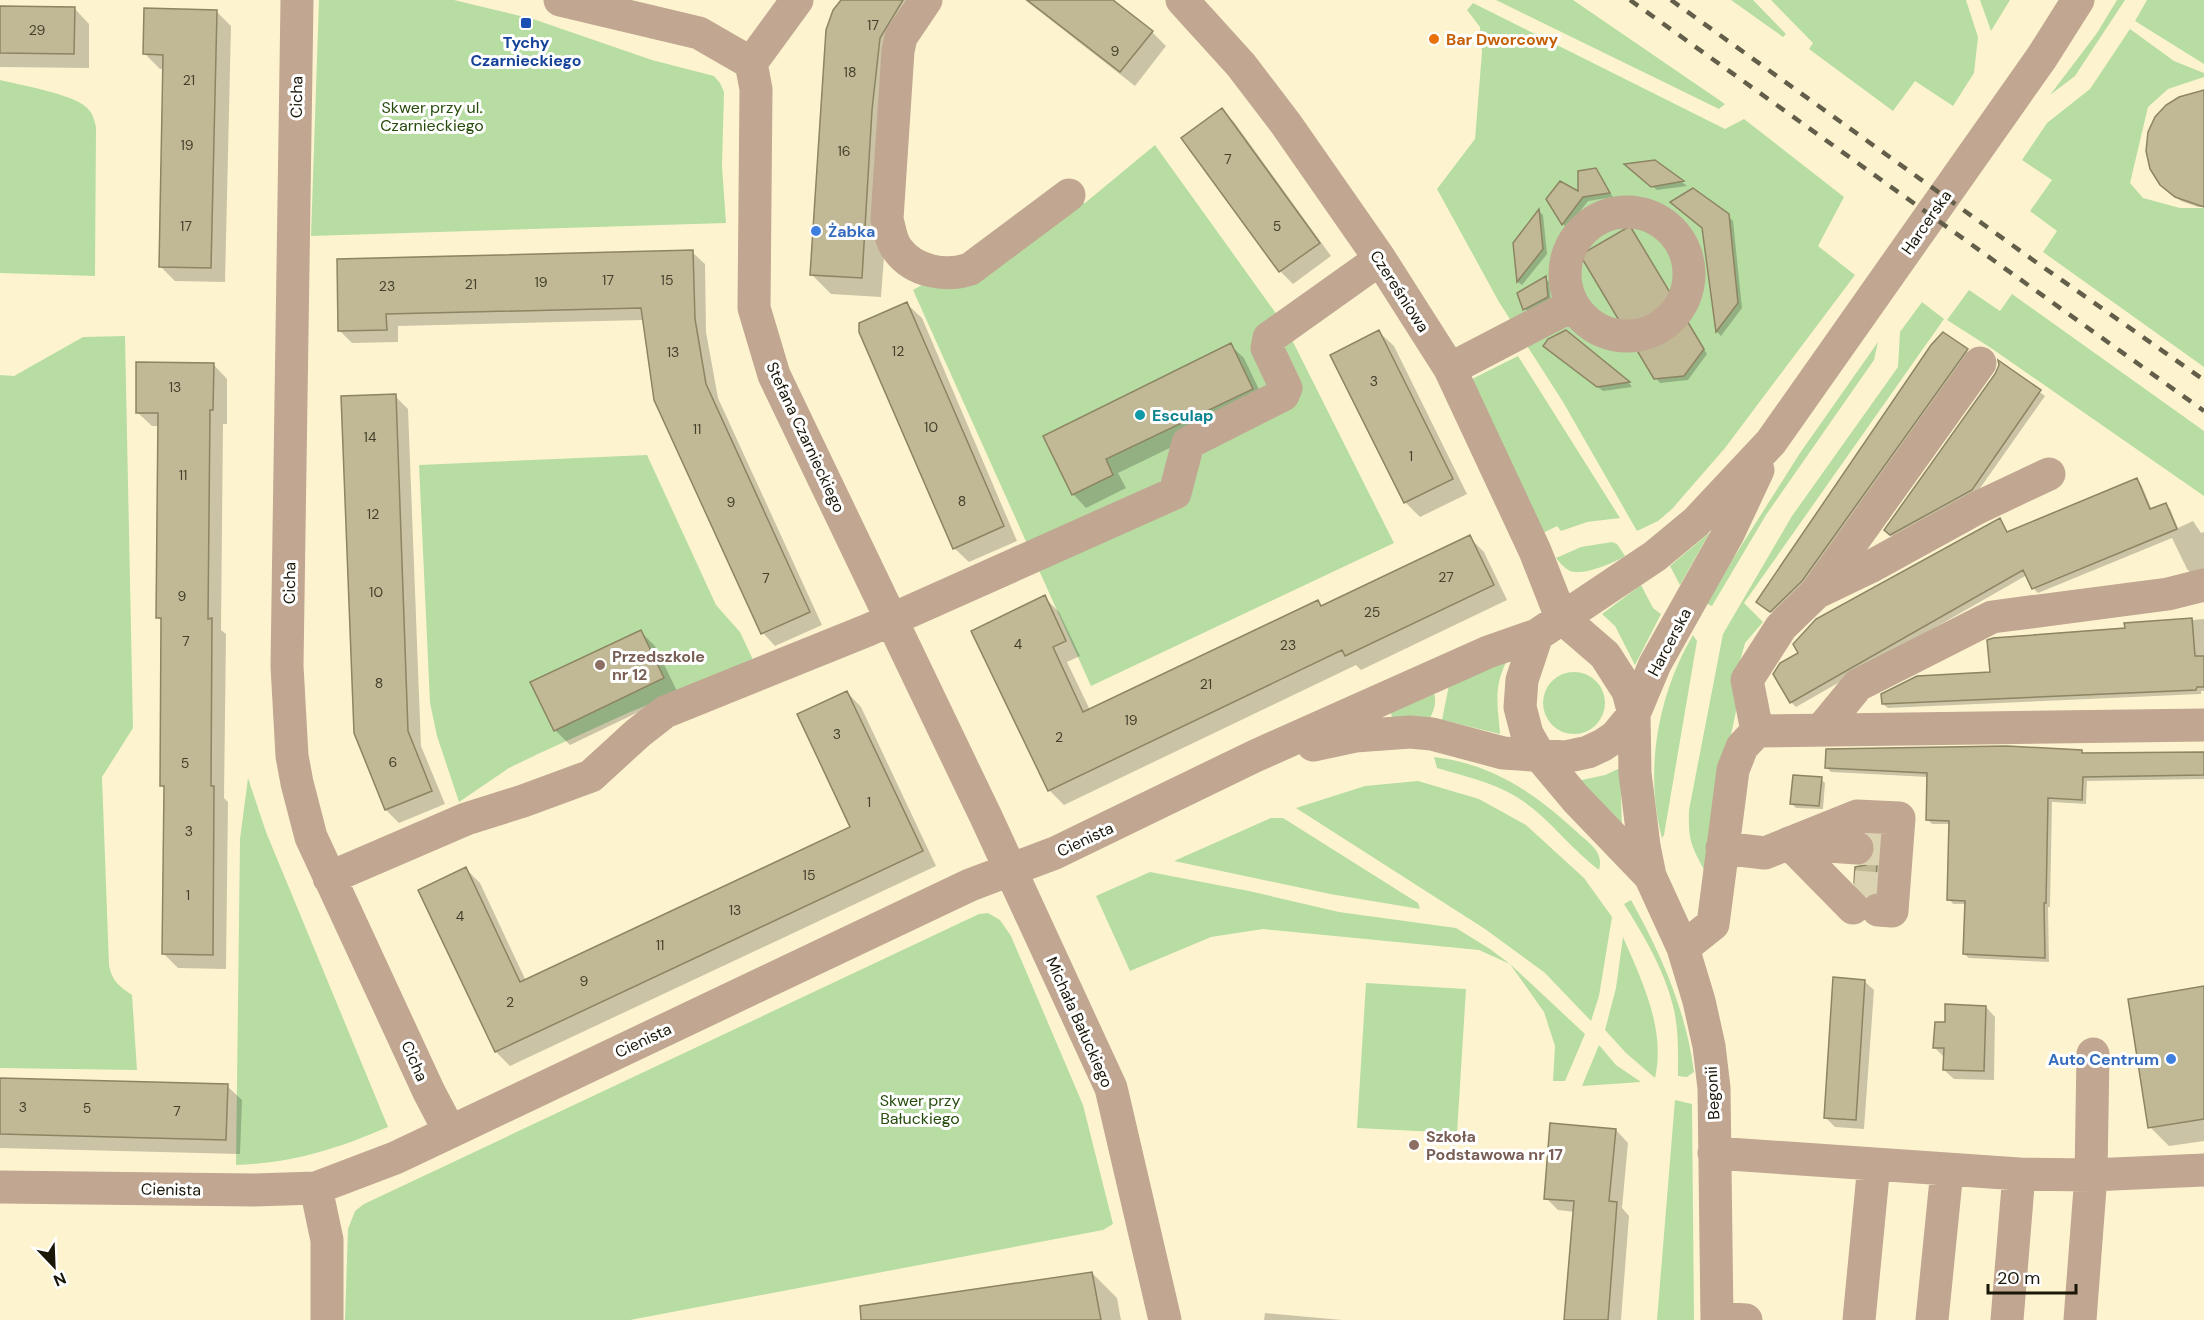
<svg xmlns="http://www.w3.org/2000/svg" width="2204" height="1320" viewBox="0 0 2204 1320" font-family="'DM Sans',sans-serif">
	<rect width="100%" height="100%" fill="#fdf4cf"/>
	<!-- green -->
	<path fill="#b7dda3" d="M319,0H454L533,19L652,60L714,76L720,83L724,92L722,166L726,223L311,236Z
		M1496,0H1573L1725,104L1719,109Z
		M1731,0H1753L1786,34L1783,37Z
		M1771,0H1966L1978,37L1974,73L1953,106L1915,81L1893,111L1809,49L1813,43Z
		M1980,0H2010L1991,31Z
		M2117,0H2125L2075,76L2050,95L2097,33Z
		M2147,0H2204V64L2135,21Z
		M1473,3L1725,129L1744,119L1844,197L1818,246L1855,275L1725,448L1672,509L1658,521L1637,531L1563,402L1499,302L1437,189L1475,139L1482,52L1480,27L1467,10Z
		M2130,29L2174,61L2204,73V77L2168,89L2148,107L2130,183L2143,198L2180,208H2204V367L2043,252L2057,231L2030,211L2052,180L2022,160L2047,123L2090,89Z
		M0,80C20,85 72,94 86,107C93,113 94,119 96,127L95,276L0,273Z
		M1155,145L1285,326L1394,543L1091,686L913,290L1068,203H1085Z
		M1969,290L2000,311L2012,294L2204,431V496L1991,348L1947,320Z
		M1922,302L1944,319L1744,603L1763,622L1745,643L1737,672L1740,693L1716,804L1706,873C1691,846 1688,840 1689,810L1723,634L1792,516L1898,367L1900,332Z
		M125,336L133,728L102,777L109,965C112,981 119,986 132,995L137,1070L0,1068V375L14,376L83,337Z
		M1878,342L1874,360L1766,515L1712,606L1705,603L1800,453Z
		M1518,356L1620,518L1587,522L1561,531L1557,526L1541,534L1472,379Z
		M647,455L716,605L740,632L754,662L630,712L540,753L509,768L459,802L437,736L430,703L419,465Z
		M1710,532L1680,585L1670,566Z
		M1612,542L1617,544L1625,556C1614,563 1583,576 1570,571C1564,568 1560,563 1556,558L1581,547Z
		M1641,585L1653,608L1661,614L1635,665L1615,626L1602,614Z
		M1693,635L1697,641L1664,835L1662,838C1644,771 1658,694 1693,635Z
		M1506,662C1493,691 1498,704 1500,734L1442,720L1449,685Z
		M1543 703a31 31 0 1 1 62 0a31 31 0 1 1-62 0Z
		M1434,693C1437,702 1434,710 1430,718L1392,717L1391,713Z
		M1434,757C1493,764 1536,794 1578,833C1590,844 1604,852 1599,870C1569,848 1547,815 1515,796C1491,782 1464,776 1437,768Z
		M1620,768L1622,826L1577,781L1605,775Z
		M248,778L266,832L388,1127C337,1149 293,1163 236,1165L240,839Z
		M1418,781L1479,799L1526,825L1584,878L1612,917L1599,996L1591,1021L1545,973L1485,929L1296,808L1365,786Z
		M1271,818H1283L1418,903L1420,909L1330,894L1174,861Z
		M1150,872L1249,891L1339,912L1456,928L1490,949L1510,964L1585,1034L1565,1081H1553L1555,1046L1544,1012L1510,964L1479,950L1263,929L1211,937L1130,971L1096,896Z
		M1631,900C1661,954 1686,1010 1694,1072L1687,1077L1678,1076C1678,1053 1679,1029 1673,1006C1664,969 1644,936 1624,904Z
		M988,913L1000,920L1011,936L1083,1105L1113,1224L1103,1230L630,1320H345L348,1229L355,1211L364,1204L979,914Z
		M1623,937C1642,981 1666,1029 1655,1078L1626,1053L1605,1030L1616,988Z
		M1366,983L1466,989L1457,1133L1357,1128Z
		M1599,1045L1616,1065L1641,1082L1582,1086Z
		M1675,1100L1692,1104L1694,1320H1657Z"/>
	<!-- shadow -->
	<path fill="#0003" d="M842,0H941L899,58L881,297L831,294L811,274Z
		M1025,0H1111L1152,32L1166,46L1135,86Z
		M0,8L75,9L89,24V68L0,67Z
		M216,11L231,26L225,282L175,281L160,266L165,69H160L145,54Z
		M2204,94V207H2198L2181,201L2166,190Z
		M1222,110L1234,122L1331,256L1293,284L1280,271L1183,139Z
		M1655,161L1683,183L1687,186L1657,190L1630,169Z
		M1595,170L1613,197L1588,201L1567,228L1563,224L1579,193Z
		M1539,211L1543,215L1547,254L1522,285L1518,282L1514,244Z
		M1728,216L1733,221L1742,308L1721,336L1717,332L1704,229Z
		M1630,227L1707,354L1688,380L1660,383L1656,378Z
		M692,252L705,264L706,332L718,398L822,625L775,646L763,633L644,320L398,326V342L352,343L340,331L338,261Z
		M1545,278L1549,282L1551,302L1529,313L1525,309Z
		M907,304L922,318L1017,541L969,562L954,548Z
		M1379,332L1394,346L1467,494L1420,517L1405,502Z
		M1565,332L1629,383L1632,387L1603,391L1545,346Z
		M1943,334L1972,355L1806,585L1775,615L1763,606Z
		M1230,345L1244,358L1265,402L1118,473L1126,488L1086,508L1073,494L1045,436Z
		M2000,363L2045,396L1976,494L1895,538L1890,535L1997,375Z
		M213,364L227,379V424H223L221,630L226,634L224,798L228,802L226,969L178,968L164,954L166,790L161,785L162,622L158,617L160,426H152L137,412Z
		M395,396L408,409L421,746L445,804L399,823L386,810L355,733Z
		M2137,480L2141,484L2152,510L2165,505L2170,509L2178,528L2193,521L2201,533L2204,532V572L2192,574L2187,569L2172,538L2038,593L2034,589L2027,575L1796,707L1791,702L1775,674L1800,653L1999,520L2009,533Z
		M1469,537L1484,552L1507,600L1361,670L1356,665L1064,805L1049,790L1044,597L1059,612L1080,656L1067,662L1090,710L1318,602L1323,607Z
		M2204,619V691H2201V694L1888,708L1883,704L1992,674L2126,629V625Z
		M641,632L655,646L678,693L570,745L555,730Z
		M847,692L861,707L936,866L510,1066L496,1052L466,869L480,883L526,981L852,828Z
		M2082,752L2085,755L2204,754V779L2087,781L2086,804L2052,802L2050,907H2048L2049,962L1969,958L1964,954L1966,904H1953L1949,899L1951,824H1932L1928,820V777L1831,772L1826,767Z
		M1821,779L1825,783L1823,809L1796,808L1792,804Z
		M1878,837L1883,842L1879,897L1873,899L1856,882L1866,866L1873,860Z
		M1864,981L1874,990L1864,1129L1835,1127L1826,1118Z
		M2204,988V1141L2169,1146L2150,1127Z
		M1986,1007L1995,1017L1994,1080L1954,1079L1944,1070L1945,1058L1935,1048L1946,1024Z
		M0,1080L227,1086L242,1100L240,1154L0,1148Z
		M1616,1130L1628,1143L1622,1208L1629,1216L1621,1320H1566L1575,1212L1558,1210L1546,1198Z
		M1092,1273L1117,1298L1121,1320H877Z
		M1265,1313L1342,1320H1264Z"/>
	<!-- building -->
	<path fill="#c1b995" stroke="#8c8462" stroke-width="1.5" d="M841,0H903L880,38L872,110L862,278L810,275L826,30L833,10Z
		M1027,0H1113L1153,31L1120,72Z
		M0,6L75,7L74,54L0,53Z
		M144,8L217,10L211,268L159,267L163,55L143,54Z
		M2204,90V207L2175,197L2160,185L2150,169L2146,151L2148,132L2155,117L2166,105L2179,97Z
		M1222,108L1320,243L1279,272L1181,138Z
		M1655,160L1684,181L1651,187L1624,164Z
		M1596,168L1610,193L1583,197L1562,225L1546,199L1560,181L1578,191V171Z
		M1693,188L1729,214L1738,303L1716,332L1702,228L1670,202Z
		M1539,209L1543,249L1517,282L1513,243Z
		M1630,226L1704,349L1684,376L1654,379L1580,255Z
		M693,250L695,319L706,384L810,612L761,634L654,400L641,308L386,314L387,330L338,331L337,259Z
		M1546,276L1548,297L1523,310L1517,293Z
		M907,302L1004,526L953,549L859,332V323Z
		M1379,330L1453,479L1404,503L1330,355Z
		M1566,330L1630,382L1597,387L1543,346L1548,339Z
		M1943,332L1968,349L1802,581L1770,612L1756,602L1931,345Z
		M1231,343L1253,389L1106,459L1113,475L1072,495L1043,436Z
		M1998,360L2041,390L1972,490L1890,535L1884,530L1995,374L1999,365Z
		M136,362L214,363L213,410H210L208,619L212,618L211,786H214L213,955L162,954L164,786H160L161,618H156L158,413H136Z
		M396,394L408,731L432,791L385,810L354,733L341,396Z
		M2137,478L2150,509L2166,503L2177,529L2032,589L2023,570L1790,703L1773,674L1780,663L1798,653L1793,644L1816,619L2000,518L2007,532Z
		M1470,535L1494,585L1345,656L1342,650L1048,791L971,631L1045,595L1066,641L1053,647L1083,712L1318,600L1321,606Z
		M2192,618L2195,656H2204V687H2197L2196,690L1882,704L1881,694L1917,676L1990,672L1987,640L1993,638L2125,628L2124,623Z
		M641,630L664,678L554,731L530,682Z
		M847,691L923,851L495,1052L418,890L466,867L520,982L850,827L797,714Z
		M2007,746L2082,750V753L2204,752V775L2083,777L2082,800L2048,798L2046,903H2044L2045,958L1963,954L1965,901L1947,900L1949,821L1926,820L1927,773L1825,768L1826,749Z
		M1793,775L1822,777L1819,806L1790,804Z
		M1870,835L1879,836L1875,892L1867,896L1854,883L1855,867L1866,865L1872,859L1876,850L1874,840Z
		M1833,977L1865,980L1856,1120L1824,1118Z
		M2204,986V1119L2148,1128L2128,999Z
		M1945,1004L1986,1006L1984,1071L1943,1070L1944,1048H1933L1935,1022H1945Z
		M0,1078L228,1084L226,1140L0,1134Z
		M1550,1123L1616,1129L1609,1201L1617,1202L1608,1320H1564L1574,1201L1544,1199Z
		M1092,1272L1101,1320H861L860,1306Z"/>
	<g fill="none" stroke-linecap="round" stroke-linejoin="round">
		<!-- minor-tunnel -->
		<path stroke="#dbd3b1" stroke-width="33" stroke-dasharray="33 16" stroke-linecap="butt" d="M1857,848L1882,849
			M1854,887L1880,889"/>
		<!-- minor -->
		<path stroke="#c1a691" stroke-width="33" d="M297,0L287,666L292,756L297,783L311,837L429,1092L450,1132
			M560,0L699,33L751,63L756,89L754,308L774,375L987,819L1111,1088L1165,1320
			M926,0L901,37L898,51L887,219C890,230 891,242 898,250C914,272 946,277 970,269L1069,195
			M1182,0L1241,65L1286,124L1380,259L1450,369L1535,551L1561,617L1605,655L1628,691L1634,714L1635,773L1644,846L1650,876L1683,948L1699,1001L1709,1046L1714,1088L1717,1320
			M751,63L797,0
			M1565 274a62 62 0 1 1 124 0a62 62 0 1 1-124 0Z
			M1450,369L1573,305
			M1818,592L1870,567L1977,508L2049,474
			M1821,730L1858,685L1992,617L2168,594L2204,585
			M1757,731L1747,680L1781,627L1816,593L1980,363
			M1313,745L1355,736L1410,732L1432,734L1503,753L1565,757L1588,752L1603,745L1616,736L1634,714L1655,664L1728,534L1758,470
			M1789,843L1853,908
			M1799,844L1857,848
			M1722,848L1765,853L1857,816L1899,818L1892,911L1878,910
			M1650,876L1576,799L1539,755L1527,734L1520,707L1522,680L1537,635L1655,556L1696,522L1771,442L2042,57L2078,0
			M329,878L466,819L523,801L591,776L638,733L665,712L868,630L1175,493L1188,443L1283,395L1286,388L1267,348L1269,338L1380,259
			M1683,948L1713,924L1733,770L1742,747L1757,731L2204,725
			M1714,1153L2019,1174L2091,1175L2204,1170
			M0,1187L254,1190L316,1188L395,1158L450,1132L970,885L1055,853L1255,756L1488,652L1537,635
			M316,1188L327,1240V1320
			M1717,1318L1746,1320
			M1859,1320L1874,1164
			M1932,1320L1947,1170
			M2007,1320L2019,1174
			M2080,1320L2091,1175L2093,1054"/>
		<!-- rail -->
		<path stroke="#635e49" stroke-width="4.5" stroke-dasharray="10 10" stroke-linecap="butt" d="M1630,0L2204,411
			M1671,0L2033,260L2204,380"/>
	</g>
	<!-- markers -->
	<rect fill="#1a4fb4" stroke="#fff" stroke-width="2" x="520" y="17" width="12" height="12" rx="3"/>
	<circle fill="#e8710a" stroke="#fff" stroke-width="2" cx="1434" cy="39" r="6"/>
	<g fill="#3f7fe0" stroke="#fff" stroke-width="2">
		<circle cx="816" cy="231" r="6"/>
		<circle cx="2171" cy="1059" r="6"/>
	</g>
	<circle fill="#0f9aa8" stroke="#fff" stroke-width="2" cx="1140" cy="415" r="6"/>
	<g fill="#8d6e63" stroke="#fff" stroke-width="2">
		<circle cx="600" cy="665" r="6"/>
		<circle cx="1414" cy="1145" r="6"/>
	</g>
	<g text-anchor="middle" stroke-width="6" stroke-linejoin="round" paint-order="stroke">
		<!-- number labels -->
		<g font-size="14" fill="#44402c">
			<text x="873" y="30">17</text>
			<text x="37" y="35">29</text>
			<text x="1115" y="56">9</text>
			<text x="850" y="77">18</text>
			<text x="189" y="85">21</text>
			<text x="187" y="150">19</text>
			<text x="844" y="156">16</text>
			<text x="1228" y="164">7</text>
			<text x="186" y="231">17</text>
			<text x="1277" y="231">5</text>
			<text x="608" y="285">17</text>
			<text x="667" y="285">15</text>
			<text x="541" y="287">19</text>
			<text x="471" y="289">21</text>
			<text x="387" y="291">23</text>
			<text x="898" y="356">12</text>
			<text x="673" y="357">13</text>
			<text x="1374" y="386">3</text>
			<text x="175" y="392">13</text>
			<text x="931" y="432">10</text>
			<text x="697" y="434">11</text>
			<text x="370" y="442">14</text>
			<text x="1411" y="461">1</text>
			<text x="183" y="480">11</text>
			<text x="962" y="506">8</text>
			<text x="731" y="507">9</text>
			<text x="373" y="519">12</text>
			<text x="1446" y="582">27</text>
			<text x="766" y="583">7</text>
			<text x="376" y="597">10</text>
			<text x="182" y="601">9</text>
			<text x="1372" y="617">25</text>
			<text x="186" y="646">7</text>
			<text x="1018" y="649">4</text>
			<text x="1288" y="650">23</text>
			<text x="379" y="688">8</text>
			<text x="1206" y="689">21</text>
			<text x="1131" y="725">19</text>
			<text x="837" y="739">3</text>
			<text x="1059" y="742">2</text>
			<text x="393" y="767">6</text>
			<text x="185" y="768">5</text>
			<text x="869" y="807">1</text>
			<text x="189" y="836">3</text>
			<text x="809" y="880">15</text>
			<text x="188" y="900">1</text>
			<text x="735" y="915">13</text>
			<text x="460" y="921">4</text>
			<text x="660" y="950">11</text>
			<text x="584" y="986">9</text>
			<text x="510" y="1007">2</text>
			<text x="23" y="1112">3</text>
			<text x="87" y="1113">5</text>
			<text x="177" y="1116">7</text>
		</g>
		<!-- food labels -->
		<g font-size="16" font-weight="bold" fill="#c56008" stroke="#fff" text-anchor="start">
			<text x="1446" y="45">Bar Dworcowy</text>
		</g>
		<!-- transit labels -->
		<g font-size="16" font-weight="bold" fill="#164399" stroke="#fff">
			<text x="526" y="48">Tychy<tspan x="526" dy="18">Czarnieckiego</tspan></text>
		</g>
		<!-- street labels -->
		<g font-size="16" fill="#1a1709" stroke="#fff">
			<text transform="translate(296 97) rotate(-89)" y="6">Cicha</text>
			<text transform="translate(1926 222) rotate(-55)" y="6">Harcerska</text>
			<text transform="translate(1400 291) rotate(57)" y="6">Czereśniowa</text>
			<text transform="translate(806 437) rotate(65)" y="6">Stefana Czarnieckiego</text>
			<text transform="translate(289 583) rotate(-89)" y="6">Cicha</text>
			<text transform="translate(1669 642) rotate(-62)" y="6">Harcerska</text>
			<text transform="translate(1085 839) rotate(-25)" y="6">Cienista</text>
			<text transform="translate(1080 1022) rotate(66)" y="6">Michała Bałuckiego</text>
			<text transform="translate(643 1040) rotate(-25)" y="6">Cienista</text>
			<text transform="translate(415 1061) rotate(66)" y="6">Cicha</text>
			<text transform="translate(1712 1093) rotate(-93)" y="6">Begonii</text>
			<text transform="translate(171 1189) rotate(1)" y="6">Cienista</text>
		</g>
		<!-- park labels -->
		<g font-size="16" fill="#254a09" stroke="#fff">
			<text x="432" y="113">Skwer przy ul.<tspan x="432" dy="18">Czarnieckiego</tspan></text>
			<text x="920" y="1106">Skwer przy<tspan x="920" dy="18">Bałuckiego</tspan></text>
		</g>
		<!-- shop labels -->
		<g font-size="16" font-weight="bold" fill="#366cbe" stroke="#fff" text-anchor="start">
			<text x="828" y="237">Żabka</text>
			<text x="2159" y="1065" text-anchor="end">Auto Centrum</text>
		</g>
		<!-- culture labels -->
		<g font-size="16" font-weight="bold" fill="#0d838f" stroke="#fff" text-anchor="start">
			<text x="1152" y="421">Esculap</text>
		</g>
		<!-- education labels -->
		<g font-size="16" font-weight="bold" fill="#785e54" stroke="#fff" text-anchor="start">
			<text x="612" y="662">Przedszkole<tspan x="612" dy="18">nr 12</tspan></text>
			<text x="1426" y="1142">Szkoła<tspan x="1426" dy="18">Podstawowa nr 17</tspan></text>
		</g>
	</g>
	<!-- north arrow -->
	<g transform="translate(54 1266) rotate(157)" stroke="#ffffff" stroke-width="4.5" paint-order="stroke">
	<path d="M0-4.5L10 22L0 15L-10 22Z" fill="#1a1709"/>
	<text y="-9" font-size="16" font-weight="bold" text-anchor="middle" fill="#1a1709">N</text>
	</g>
	<!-- scale -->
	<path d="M1988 1284v9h88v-9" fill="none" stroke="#1a1709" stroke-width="3"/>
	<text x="1997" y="1284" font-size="18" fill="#1a1709" stroke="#ffffff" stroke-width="4.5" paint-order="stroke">20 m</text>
</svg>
